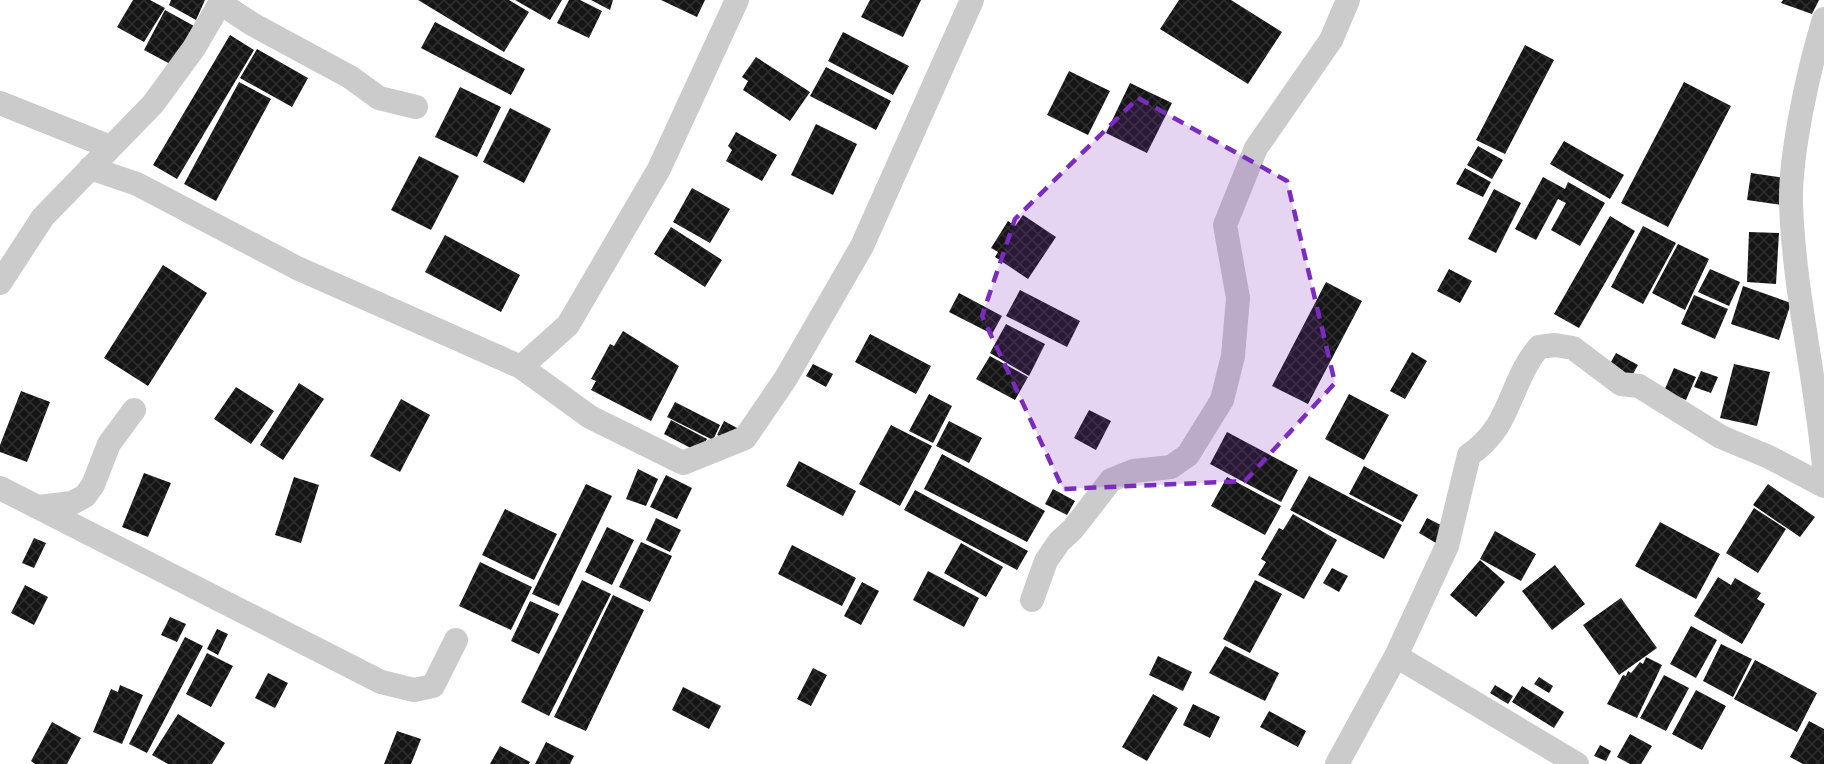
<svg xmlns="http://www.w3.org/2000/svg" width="1824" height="764" viewBox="0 0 1824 764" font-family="'Source Sans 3',sans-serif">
	<defs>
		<pattern id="building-cross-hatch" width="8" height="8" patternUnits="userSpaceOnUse" patternTransform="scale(1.5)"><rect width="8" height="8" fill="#151515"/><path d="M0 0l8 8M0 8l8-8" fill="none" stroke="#2f2f2f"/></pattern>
	</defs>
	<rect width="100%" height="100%" fill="#fff"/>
	<!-- building -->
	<path fill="url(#building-cross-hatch)" d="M133,0H150L165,8L144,42L117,27Z
		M171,0H205L196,20L169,5Z
		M418,0H509L529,12L504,52Z
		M515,0H562L550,20Z
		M569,0H580L602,11L589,38L557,23Z
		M591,0H613L610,10Z
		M661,0H705L697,17Z
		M870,0H921L903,37L861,17Z
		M1179,0H1231L1282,32L1248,84L1160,29Z
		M1783,0H1819L1812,14L1781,3Z
		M165,10L194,26L172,65L144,50Z
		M435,22L525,69L511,95L421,48Z
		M843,32L909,66L893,95L828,61Z
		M230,35L254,50L177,179L153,165Z
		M1525,45L1554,60L1505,154L1476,140Z
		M257,49L308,78L292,107L240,78Z
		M756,57L810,92L790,121L743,90L748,81L742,77Z
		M826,67L891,101L876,130L810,96Z
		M1069,71L1110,91L1088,135L1047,115Z
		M239,82L271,99L216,201L184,184Z
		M1684,82L1731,106L1668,227L1621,203Z
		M1130,83L1172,103L1147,153L1106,133Z
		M460,87L501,107L477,157L435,137Z
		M510,108L551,129L524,183L483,162Z
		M816,124L857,144L833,195L791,175Z
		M736,132L777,155L762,181L726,161L732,150L728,146Z
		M1564,141L1624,175L1610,199L1550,164Z
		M1478,146L1503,160L1492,179L1467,165Z
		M419,156L459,176L431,230L391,210Z
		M1465,168L1491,182L1483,197L1456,184Z
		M1751,173L1785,178L1782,205L1747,200Z
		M1543,177L1565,189L1568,182L1605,203L1580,246L1551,230L1566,203L1558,199L1536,240L1515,229Z
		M692,188L730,209L710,243L673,222Z
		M1494,189L1521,203L1496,253L1468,239Z
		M1023,215L1056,237L1028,279L995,257L998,252L991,248L1008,221L1015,226Z
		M1610,216L1635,231L1579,328L1554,314Z
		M1643,226L1676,243L1643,304L1611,287Z
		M671,227L722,260L705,287L654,254Z
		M1749,232L1779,233L1776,284L1747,282Z
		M445,235L520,275L501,312L425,272Z
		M1678,244L1709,259L1685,310L1652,293Z
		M163,265L207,293L148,386L104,358Z
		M1449,269L1472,281L1460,303L1437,291Z
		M1710,269L1740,282L1729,306L1698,292Z
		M1326,282L1362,301L1308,404L1272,386Z
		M1743,286L1791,303L1779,340L1731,324Z
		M1020,290L1080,321L1067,347L1006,316Z
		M959,293L1002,316L992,334L949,312Z
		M1694,295L1728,309L1715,339L1681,324Z
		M1006,324L1045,344L1029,376L990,353Z
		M623,331L679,366L651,421L591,390L596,381L591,379L610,344L614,346Z
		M870,334L931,366L916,394L855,362Z
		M1412,352L1427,361L1405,399L1390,391Z
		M1616,353L1638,365L1629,381L1607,369Z
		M990,356L1028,377L1015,400L976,379Z
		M813,364L833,374L826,387L806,376Z
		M1734,364L1770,372L1757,426L1720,418Z
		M1674,368L1696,377L1686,400L1664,391Z
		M1701,371L1718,377L1711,393L1694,387Z
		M299,383L324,399L283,460L260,445Z
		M236,387L274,411L251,444L214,419Z
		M21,391L50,402L27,462L0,452V445Z
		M929,394L952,406L933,443L909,431Z
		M1349,394L1389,415L1364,460L1325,439Z
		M401,399L430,415L400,472L370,456Z
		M675,402L720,425L713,440L667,417Z
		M1089,410L1111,421L1096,450L1074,438Z
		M671,420L707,439L700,453L664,434Z
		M724,421L739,429L732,442L717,435Z
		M949,421L982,438L969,463L936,446Z
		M891,425L932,446L900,506L859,484Z
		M1227,432L1298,470L1281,502L1210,464Z
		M942,454L1045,511L1027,542L924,489Z
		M799,461L856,491L843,516L786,486Z
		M1364,466L1418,495L1403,522L1349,494Z
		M638,469L658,479L646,506L626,499Z
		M144,473L171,483L148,537L122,527Z
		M666,475L692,488L677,519L650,507Z
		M1309,476L1402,525L1384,559L1290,510Z
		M294,477L319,485L301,543L275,535Z
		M1227,477L1281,506L1265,535L1211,506Z
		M586,484L612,496L559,606L532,594Z
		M1768,484L1815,517L1800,537L1753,505Z
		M1053,489L1075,501L1067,515L1045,504Z
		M915,490L1028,551L1017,570L904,510Z
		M1754,508L1786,529L1758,573L1726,553Z
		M505,509L557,534L534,580L482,555Z
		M1293,514L1337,540L1304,599L1258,575L1266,562L1261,559L1279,528L1283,530Z
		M656,518L681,530L670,552L646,540Z
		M1427,518L1445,527L1436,543L1419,533Z
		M1660,522L1720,554L1696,599L1635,566Z
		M607,527L634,540L612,585L585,572Z
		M1495,531L1536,554L1521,581L1480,559Z
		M34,538L46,543L34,568L22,563Z
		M641,542L672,556L650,602L619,587Z
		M961,543L1003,567L986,597L944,573Z
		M792,545L856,578L842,606L778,574Z
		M1480,560L1505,582L1476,617L1450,595Z
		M480,562L532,587L511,630L459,606Z
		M1555,565L1585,604L1552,630L1522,591Z
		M1332,568L1348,576L1339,592L1323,583Z
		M928,571L979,598L964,627L913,600Z
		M1718,577L1731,585L1735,578L1761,593L1757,599L1765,604L1742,644L1694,616Z
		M582,580L611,594L549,716L521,702Z
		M1255,580L1282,594L1250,653L1223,639Z
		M862,582L879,591L861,625L844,616Z
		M25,585L48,597L34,625L11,613Z
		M613,595L644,610L586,731L554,717Z
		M1621,598L1657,648L1619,675L1583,625Z
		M530,601L559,614L539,654L511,641Z
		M170,617L186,624L177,642L161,635Z
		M1691,626L1717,640L1696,678L1670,664Z
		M217,629L228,634L218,655L207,649Z
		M185,637L203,646L147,753L129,744Z
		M1721,644L1752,659L1733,697L1703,681Z
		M1225,646L1279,673L1265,701L1209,673Z
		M207,653L233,666L211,707L186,694Z
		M1158,656L1192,672L1183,691L1149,675Z
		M1646,657L1662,665L1637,718L1607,704L1623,675L1626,676L1628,671L1631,673L1640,662L1643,664Z
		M1755,660L1817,693L1797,732L1734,699Z
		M813,668L827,675L811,706L797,699Z
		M268,673L288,683L275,708L255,698Z
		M1664,675L1689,688L1666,731L1640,718Z
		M1539,677L1553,686L1549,693L1534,684Z
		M120,685L143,695L122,744L93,732L111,689L118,692Z
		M1495,685L1513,696L1508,704L1490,693Z
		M1522,686L1564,712L1554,728L1512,702Z
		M683,687L721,706L709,729L672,710Z
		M1696,690L1726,706L1702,750L1672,734Z
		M1153,694L1178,708L1147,761L1122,747Z
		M1193,704L1220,717L1210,738L1183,725Z
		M1269,711L1306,731L1298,747L1260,727Z
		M178,714L225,743L212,764H168L152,755Z
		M1809,721L1824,729V764H1803L1790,757Z
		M52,722L81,738L67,764H35L31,761Z
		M397,731L421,739L411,764H384Z
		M1630,734L1652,746L1641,764H1630L1617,757Z
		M546,742L574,756L570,764H535Z
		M1600,745L1611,751L1606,761L1594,756Z
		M500,746L530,762L529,764H490Z"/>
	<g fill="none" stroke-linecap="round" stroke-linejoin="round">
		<!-- street -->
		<path stroke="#cbcbcb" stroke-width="24" d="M220,3L252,24L350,77L379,98L416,107
			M1824,19C1809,68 1790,152 1791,203C1794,293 1816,378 1824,467
			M0,103L110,147
			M90,168L137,184L297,268L521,367L590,417L683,463L745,438L786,378L862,246L972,0
			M0,283L43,217L153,104L194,48L222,0
			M521,367L568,325L659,169L737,0
			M0,488L381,682L414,690L433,686L456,640
			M38,507L72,503L85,496L93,485L109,444L134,410
			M1032,600L1046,561L1059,542L1073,529L1111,480L1134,471L1171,467L1188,455L1222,400L1233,356L1238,298L1225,225L1256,148L1331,40L1348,0
			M1396,656L1447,546L1469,455C1512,427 1509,382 1539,347L1555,345L1573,348L1621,384L1639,386L1721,437L1769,457L1824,486
			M1337,764L1396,656L1577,764"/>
	</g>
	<!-- marked area -->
	<path fill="#7b2cbf" fill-opacity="0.2" stroke="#7b2cbf" stroke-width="4.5" stroke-dasharray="12 8" stroke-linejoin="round" d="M1138,98L1287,181L1335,383L1245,481L1063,489L982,316L1015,219Z"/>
</svg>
